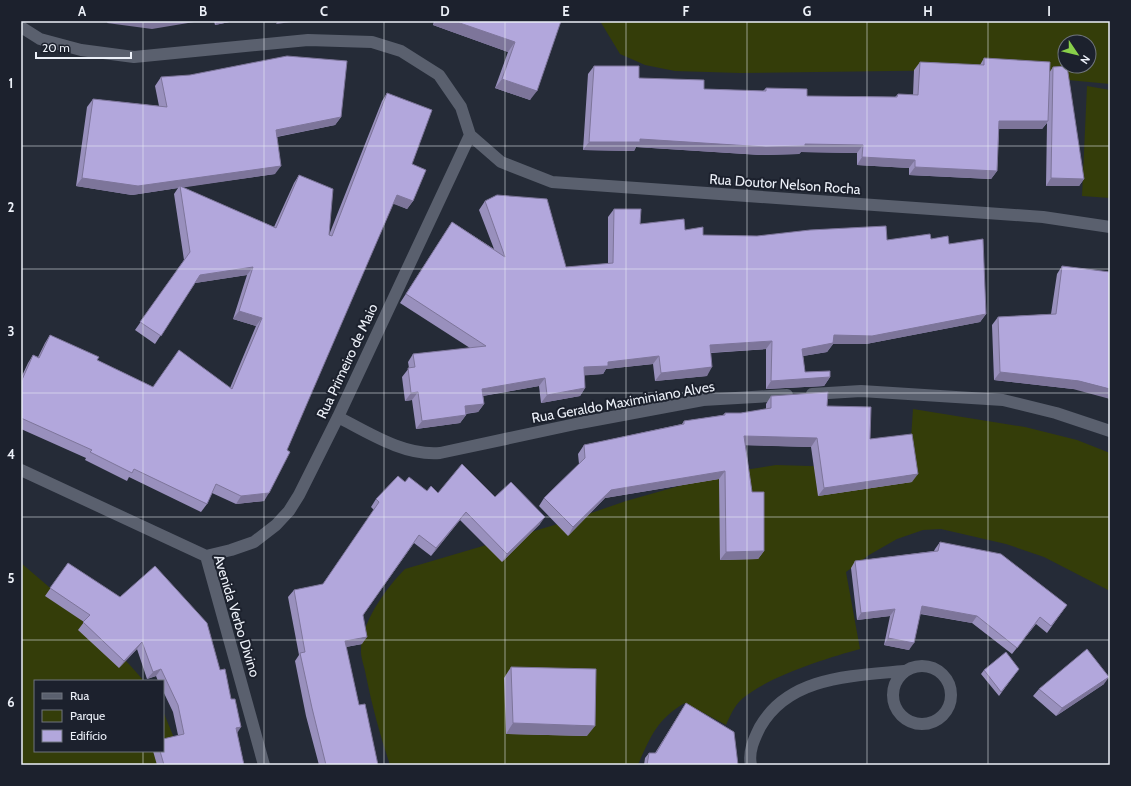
<svg xmlns="http://www.w3.org/2000/svg" width="1131" height="786" font-family="Cabin,sans-serif">
<style>
.green{fill:#343d09;fill-rule:evenodd}
.lines{fill:none;stroke-linecap:round;stroke-linejoin:round}
.minor{stroke:#5a606e;stroke-width:12}
.wall{fill:#9990bd}
.shaded-wall{fill:#7d759a}
.building{fill:#b2a7dc;stroke:#7d759a}
.grid{fill:none;stroke:#ecf0f8;stroke-width:1;stroke-opacity:0.55}
.labels{text-anchor:middle;stroke-width:4;stroke-linejoin:round;paint-order:stroke}
.street-label{font-size:14px;fill:#ecf0f8;stroke:#1c212d}
.neatline{fill:none;stroke:#ecf0f8;stroke-width:1.5}
.grid-label{font-size:13px;text-anchor:middle;font-weight:bold;fill:#ecf0f8}
</style>
<rect width="100%" height="100%" fill="#252b37"/>
<path class="green" d="M600,21H1110V84L965,70L740,73L675,71L645,65L620,54ZM1065,42H1089V66H1065Z
M1087,86L1110,90V198L1082,196Z
M913,409L1025,427L1077,440L1110,453V591L1044,557L1006,544L941,529L923,530L897,539L869,555L846,572L860,649C827,658 767,677 742,699C734,706 730,716 726,725L685,703C658,718 650,737 638,765H390C380,735 372,706 366,676C365,668 361,659 361,652C360,624 386,588 405,569L568,521L626,501L725,473L776,465L909,469Z
M21,563C64,599 107,638 144,681H35V751H163V711L185,765H21Z"/>
<g class="lines">
<path class="minor" d="M21,27L40,39L81,50L134,57L308,40L372,42L401,51L439,75L461,107L470,135
M470,135L501,162L552,182L1043,217L1110,227
M812,394L861,391L1003,400L1056,413L1110,431
M338,417C369,433 404,456 440,453L580,423L703,400L787,395
M21,470L206,556L264,765
M206,556L231,550L254,542L276,525L289,511L299,495L338,417L470,135
M893 695a29 29 0 1 1 58 0a29 29 0 1 1-58 0Z
M751,765C748,752 754,739 760,727C789,676 852,676 904,671"/>
</g>
<path class="wall" d="M214,21H234L215,25Z
M434,21H561L530,100L495,88L508,52L433,25Z
M984,58L1049,73L1053,67L1084,179L1079,186H1046L1047,123L1042,129H999L997,171L991,179L909,175V168L857,165V153L801,152L799,154L761,155L636,147L634,151L583,150L588,74L594,66L639,78L704,89L763,91L766,88L807,96L895,97L898,94L913,95L914,70L920,62L980,65Z
M161,77L341,117L335,125L277,137L275,174L182,187L274,227L294,183L299,175L329,235L382,101L387,93L412,164L413,201L407,209L393,203L264,501L236,504L212,493L207,504L201,512L129,477L127,481L85,460L86,458L21,429V378L28,363L33,355L38,357L45,343L50,335L97,360L153,387L230,388L256,326L233,319L247,275L195,283L155,344L135,330L184,260L174,194L178,188L132,195L76,186L87,107L93,99L159,106L155,86Z
M485,201L566,267L608,264V217L614,209L640,224L685,230L703,235L887,240L931,239L949,244L986,314L980,322L866,344H833L827,352L803,356L805,372L830,377L824,386L766,389V349L711,353L707,376L655,381L653,364L606,369L603,374L584,375L585,388L580,396L541,403L539,386L483,396L484,404L478,412L466,414V415L460,423L416,429L412,400L405,401L402,377L409,368L408,362L413,354L470,348L400,303L452,222L494,249L479,210Z
M1062,266L1073,389L994,380L992,325L998,317L1051,314L1057,274Z
M771,396L827,406L870,439L912,482L818,496L811,447L745,445L752,492L764,551L758,559L720,560L719,479L605,498L568,536L539,506L544,498L579,464L578,454L584,445L682,424L684,421L723,415L725,413H741L766,409V404Z
M405,482L427,491L438,493L495,497L540,524L502,562L460,520L431,556L414,543L363,615L362,644L346,647L359,705L378,765H319L306,716L295,661L299,655L288,597L294,590L323,584L374,510L371,507L376,499Z
M940,542L1067,605L1047,633L1036,624L1012,654L972,623L920,614L909,650L884,645L890,616L857,620L851,568L855,561L934,551L935,549Z
M68,563L237,733L244,765H157L153,751H163L178,735L173,712L163,691V681H158L156,676L147,679L137,649L119,668L78,630L84,622L45,596Z
M511,667L587,736L506,734L504,678Z
M1019,669L999,696L981,674L984,670Z
M1104,684L1056,716L1033,696L1039,689Z
M686,703L738,765H644L645,758L649,753H655Z"/>
<path class="shaded-wall" d="M108,21H200L152,29L107,23Z
M217,21H234L215,25Z
M278,21H299L276,24Z
M436,21H454L515,42L508,52L433,25Z
M502,79L537,91L530,100L495,88Z
M341,117L335,125L270,138L276,130Z
M999,121H1048L1042,129H993Z
M640,139L805,144L863,145L857,153L801,152L799,154L761,155L636,147L634,151L583,150L589,142Z
M862,157L915,160L909,168L857,165Z
M281,166L275,174L180,188V186L178,188L132,195L76,186L82,178Z
M915,167L997,171L991,179L909,175Z
M1051,178L1084,179L1079,186H1046Z
M397,195L413,201L407,209L391,203Z
M253,267L247,275L195,283L200,275Z
M239,311L262,318L256,326L233,319Z
M986,314L980,322L866,344H833L827,352L797,357L802,349L834,335Z
M772,341L766,349L704,353L710,345Z
M659,356L653,364L606,369L603,374L578,376L584,367L608,362Z
M712,367L707,376L655,381L661,373Z
M1000,372L1079,381L1110,389V399L1073,389L994,380Z
M830,377L824,386L766,389L771,381Z
M545,378L539,386L476,397L482,389Z
M585,388L580,396L541,403L547,395Z
M418,392L412,400L405,401L411,393Z
M484,404L478,412L459,414L465,406Z
M466,415L460,423L416,429L422,421Z
M744,436L817,438L811,447L738,445Z
M725,471L719,479L605,498L568,536L573,527L611,490Z
M918,474L912,482L818,496L824,488Z
M269,493L264,501L236,504L241,496Z
M466,512L460,520L431,556L436,548Z
M545,517L540,524L502,562L507,554Z
M764,551L758,559L720,560L726,552Z
M922,606L977,616L972,623L917,613Z
M895,609L890,616L857,620L861,613Z
M367,637L362,644L340,648L345,641Z
M888,638L914,643L909,650L884,645Z
M142,642L137,649L119,668L124,661Z
M161,669L156,676L147,679L153,672Z
M1109,677L1104,684L1056,716L1062,708Z
M513,723L595,726L587,736L506,734Z
M241,727L236,735V728Z"/>
<path class="building" d="M150,21H162L157,22Z
M454,21H561L537,91L502,79L515,42Z
M287,56L347,61L341,117L276,130L281,166L138,186L82,178L93,99L167,107L161,77L190,75Z
M984,58L1050,62L1048,121H999L997,171L915,167V160L862,157L863,145L805,144V146L766,147L640,139V142H589L594,66H639V78L704,80V89L766,91V88L807,89V96L897,97L898,94L918,95L920,62L984,65Z
M1067,66L1084,179L1051,178L1053,67Z
M387,93L432,110L412,164L426,170L413,201L397,195L287,450L290,452L269,493L241,496L216,484L207,504L134,469L132,473L90,452L92,450L21,418V382L33,355L39,358L50,335L99,357L97,360L153,387L179,350L232,389L262,318L239,311L253,267L200,275L161,336L140,322L190,252L180,186L276,228L299,175L333,189L329,235L332,236Z
M497,195L547,199L566,267L613,263L614,209H641L640,224L684,219L685,230L703,227V235L757,236L810,230L886,226L887,240L930,234L931,239L948,236L949,244L983,239L986,314L872,336L834,335L833,343L802,349L805,372L830,371V377L771,381L772,341L710,345L712,367L661,373L659,356L608,362V366L584,367L585,388L547,395L545,378L482,389L484,404L465,406L466,415L422,421L418,392L411,393L408,368L415,367L413,354L486,346L406,294L452,222L505,257L485,201Z
M1062,266L1110,272V389L1079,381L1000,372L998,317L1056,314Z
M828,392L827,406L871,407L870,439L912,434L918,474L824,488L817,438L744,436L752,492H764V551L726,552L725,471L611,490L573,527L544,498L585,458L584,445L684,424V421L725,415V413H741L771,408V396Z
M462,464L495,497L511,482L545,517L507,554L466,512L436,548L419,535L363,615L367,637L345,641L359,705L365,704L378,765H326L312,708L300,653L305,652L294,590L323,584L379,502L376,499L398,476L405,482L409,477L427,491L431,486L438,493Z
M940,542L1001,554L1067,605L1051,626L1040,617L1017,648L977,616L922,606L914,643L888,638L895,609L861,613L855,561L938,551Z
M68,563L120,597L155,566L207,623L220,670L225,669L231,699H235L241,727L236,728L244,765H164L160,751H163V739L184,734L178,705L161,669L153,672L142,642L124,661L83,622L90,615L50,588Z
M1087,649L1109,677L1062,708L1039,689Z
M1006,652L1019,669L1001,692L984,670Z
M511,667L596,669L595,726L513,723Z
M686,703L734,732L738,765H647L649,753H656Z"/>
<path class="grid" d="M143,21V681M264,21V765M384,21V765M505,21V765M626,21V765M747,21V765M867,21V765M988,21V765M21,146H1110M21,269H1110M21,393H1110M21,517H1110M21,640H1110M143,751V765"/>
<g class="labels">
<g class="street-label">
<text transform="translate(785 184) rotate(4)" y="5">Rua Doutor Nelson Rocha</text>
<text transform="translate(347 361) rotate(-65)" y="5">Rua Primeiro de Maio</text>
<text transform="translate(623 402) rotate(-10)" y="5">Rua Geraldo Maximiniano Alves</text>
<text transform="translate(237 616) rotate(73)" y="5">Avenida Verbo Divino</text>
</g>
</g>
<rect width="1131" height="786" fill="none" stroke="#1c212d" stroke-width="44"/>
<rect x="34" y="680" width="130" height="72" fill="#1c212d" stroke="#6f747e"/>
<rect x="42" y="693" width="20" height="6" fill="#5a606e" stroke="#6f747e"/>
<text x="70" y="700" font-size="12" fill="#ecf0f8">Rua</text>
<rect x="42" y="710" width="20" height="12" fill="#343d09" stroke="#6f747e"/>
<text x="70" y="720" font-size="12" fill="#ecf0f8">Parque</text>
<rect x="42" y="730" width="20" height="12" fill="#b2a7dc" stroke="#6f747e"/>
<text x="70" y="740" font-size="12" fill="#ecf0f8">Edifício</text>
<g transform="translate(1077 54) rotate(125)"><circle r="19" fill="#1c212d" stroke="#6f747e"/>
<path d="M0-3L7 15L0 10L-7 15Z" fill="#88cf4a"/>
<text y="-6" font-size="11" font-weight="bold" text-anchor="middle" fill="#ecf0f8">N</text>
</g>
<path d="M36 52v6h95v-6" fill="none" stroke="#ecf0f8" stroke-width="2"/>
<text x="42" y="52" font-size="12" fill="#ecf0f8" stroke="#1c212d" stroke-width="3" paint-order="stroke">20 m</text>
<rect x="22" y="22" width="1087" height="742" class="neatline"/>
<g class="grid-label">
<text x="82" y="16">A</text>
<text x="203" y="16">B</text>
<text x="324" y="16">C</text>
<text x="445" y="16">D</text>
<text x="566" y="16">E</text>
<text x="686" y="16">F</text>
<text x="807" y="16">G</text>
<text x="928" y="16">H</text>
<text x="1049" y="16">I</text>
<text x="11" y="88">1</text>
<text x="11" y="212">2</text>
<text x="11" y="336">3</text>
<text x="11" y="459">4</text>
<text x="11" y="583">5</text>
<text x="11" y="707">6</text>
</g>
</svg>
